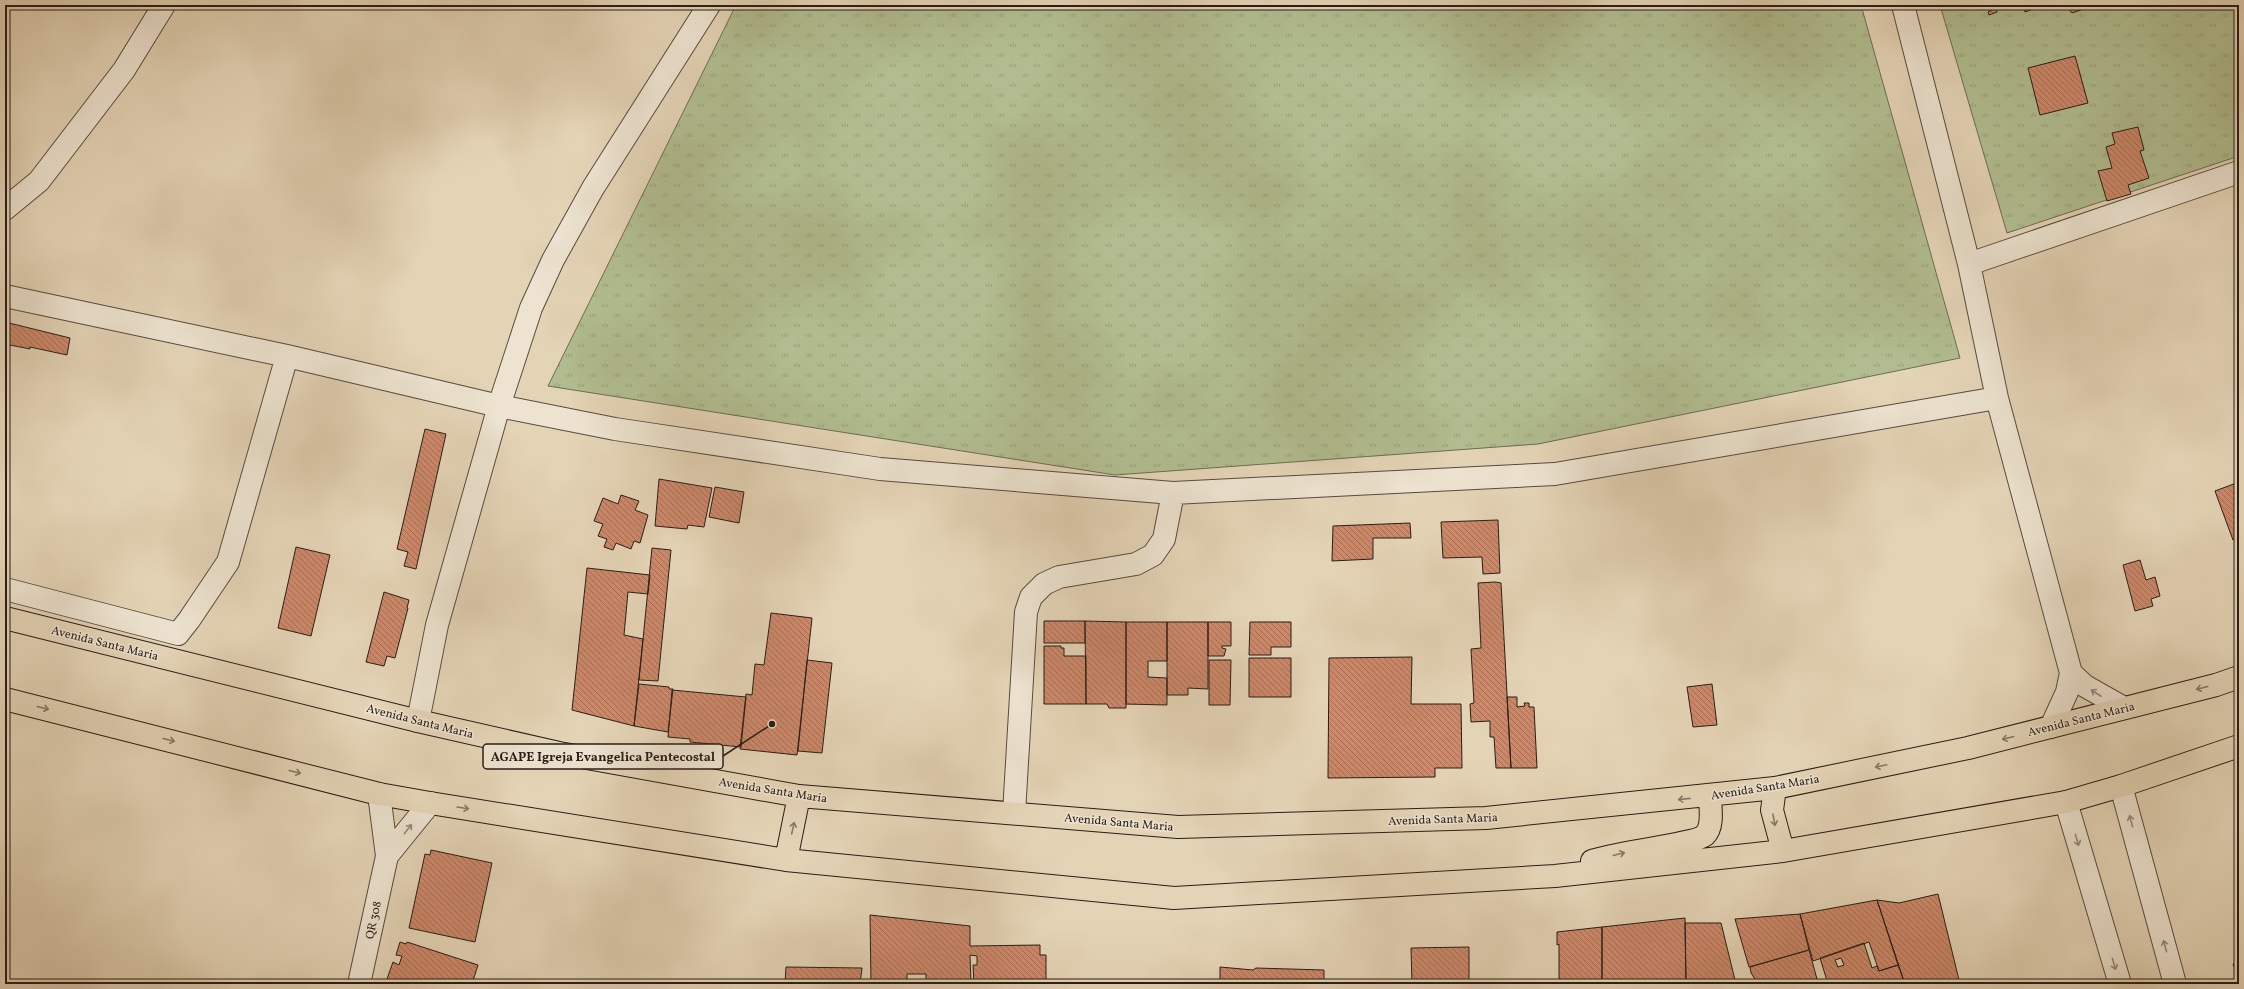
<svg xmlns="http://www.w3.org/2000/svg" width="2244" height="989" font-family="Vollkorn,serif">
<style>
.park{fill:url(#park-tufts);stroke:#6c6d54}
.building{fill:url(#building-back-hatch);stroke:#281d17;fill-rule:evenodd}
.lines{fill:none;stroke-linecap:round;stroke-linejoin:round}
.minor-casing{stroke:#574b3f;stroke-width:24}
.major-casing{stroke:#281d17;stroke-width:24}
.minor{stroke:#ede3d0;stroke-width:22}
.major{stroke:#e4d4b6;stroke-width:22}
.oneway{stroke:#867866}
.oneway2{stroke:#948a7d}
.labels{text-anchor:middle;stroke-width:3;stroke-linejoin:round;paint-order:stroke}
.street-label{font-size:12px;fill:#281d17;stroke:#ede3d0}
.leader{fill:none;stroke:#281d17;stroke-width:1.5}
.callout-dot{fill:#281d17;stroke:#ede3d0;stroke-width:1.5}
.callout{fill:#ede3d0;stroke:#281d17;stroke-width:1.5}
.callout-label{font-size:13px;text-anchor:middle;font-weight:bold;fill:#281d17}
</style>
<defs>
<pattern id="park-tufts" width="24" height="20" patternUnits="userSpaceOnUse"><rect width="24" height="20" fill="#b1bd90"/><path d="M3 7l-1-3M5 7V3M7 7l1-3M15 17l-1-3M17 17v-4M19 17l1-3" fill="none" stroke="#98a27b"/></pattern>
<pattern id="building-back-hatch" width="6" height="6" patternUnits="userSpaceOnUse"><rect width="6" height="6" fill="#cd896b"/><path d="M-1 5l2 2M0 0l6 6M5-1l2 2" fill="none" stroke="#a66f57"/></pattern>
</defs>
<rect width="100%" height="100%" fill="#e4d4b6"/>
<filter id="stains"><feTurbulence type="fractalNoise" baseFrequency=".005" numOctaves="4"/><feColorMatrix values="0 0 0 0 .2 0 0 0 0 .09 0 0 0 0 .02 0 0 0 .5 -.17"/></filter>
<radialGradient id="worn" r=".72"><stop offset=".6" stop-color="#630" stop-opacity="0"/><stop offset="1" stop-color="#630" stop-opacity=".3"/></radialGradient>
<path class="park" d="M736,5H1861L1960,358L1538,444L1115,475L548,386Z
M1940,5H2239V156L2007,233Z"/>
<path class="building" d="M2022,5H2043L2025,12Z
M2066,5H2095L2072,13Z
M1996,8L1997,12L1989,15L1988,12Z
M2075,56L2088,103L2040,115L2028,68Z
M2138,127L2144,150L2140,151L2149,178L2128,185L2131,194L2107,201L2098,171L2112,168L2106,147L2115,144L2112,133Z
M5,322L70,338L67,355L30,347V349L10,345L5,367Z
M425,429L446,434L416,569L404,566L408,552L397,549Z
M659,479L712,488L704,527L688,525L687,529L655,526Z
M2239,482V537L2233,540L2215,491Z
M715,487L744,492L739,523L709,517Z
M621,495L639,501L635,510L648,515L640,543L634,541L631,549L616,543L613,550L604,547L607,539L598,536L603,524L594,521L603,498L618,504Z
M1498,520L1500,573L1483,574L1482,557L1443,558L1441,522Z
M1410,523L1411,538H1373V559L1332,561L1333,526Z
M296,547L330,555L311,636L278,628Z
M652,548L671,550L658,681L639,680Z
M2140,560L2146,580L2155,577L2160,596L2151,599L2153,606L2135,611L2123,565Z
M587,568L650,575L648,594L628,592L624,635L643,639L634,726L572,710Z
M1495,582L1501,583L1511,768H1496L1494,737H1490V721L1471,722L1470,704L1474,703L1471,649L1481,648L1478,583Z
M384,592L409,600L407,608H408L395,658L387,656L384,666L366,662Z
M771,613L812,618L797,755L740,749L746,694L752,695L755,664L764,665Z
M1044,621H1085V643H1044Z
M1085,621L1126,622V708H1109L1107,704H1086Z
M1126,622H1167V661H1148V677L1167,678V705L1126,704Z
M1167,622H1208V689L1188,688V695H1167Z
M1208,622H1231V646H1222V648L1226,649L1224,656H1208Z
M1250,622H1291V647H1271V655H1249Z
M1044,646H1061V648H1064V656H1086V704H1044Z
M1412,657L1411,704H1461L1462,768H1435V777L1328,778L1329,658Z
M1249,658H1291V697H1249Z
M807,660L832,663L822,753L798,751Z
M1209,660H1231L1230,705H1209Z
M639,684L669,687V689H673L668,732L634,726Z
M1712,684L1717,725L1693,727L1687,687Z
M672,690L746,697L741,747L690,742V739L668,737Z
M1507,697H1517V707L1525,706L1524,703H1529V707H1534L1537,768H1511Z
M431,850L492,863L475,942L409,928L425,854L430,855Z
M1938,894L1960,984H1905L1877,900L1899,903Z
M1877,900L1898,965L1879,971L1869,942L1813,961L1800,914Z
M1800,914L1809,950L1749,967L1735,919Z
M870,915L970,926V946L1040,945V955H1046V984H974L973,965H977V956L970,955L971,984H926V974H907V984H871Z
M1685,918L1686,984H1602V927Z
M1685,923H1721L1736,984H1686Z
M1602,927V984H1559V944L1557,945V932Z
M400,942L406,944L407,942L478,965L472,984H389L387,979L393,962L399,965L402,956L396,955Z
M1864,943L1872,968L1877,966L1879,971L1898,965L1905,984H1828L1820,958ZM1841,958L1844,965L1838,967L1835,960Z
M1469,947V984H1412L1411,948Z
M1809,950L1817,979L1799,984H1758L1751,973L1750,967Z
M2239,962V979L2233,964Z
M786,967L862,968L860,984H785Z
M1220,967L1253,970L1256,968L1324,970V984H1220Z"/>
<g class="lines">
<g class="minor-casing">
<path id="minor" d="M1903,5L1969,264L1997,398L2071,673L2067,692L2051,727
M5,209L39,181L124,70L164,5
M1969,264L2239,172
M5,296L287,356L499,406L615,429L880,469L1173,493L1555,474L1997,398
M5,589L178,634L189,620L228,562L287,356
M2071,673L2085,686L2124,708
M418,721L437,625L499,406L531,308L553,260L593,188L709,5
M2121,786L2175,984
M2066,802L2120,984
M1014,813L1026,612L1031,597L1044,584L1059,577L1136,564L1153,555L1164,539L1173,493
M387,856L430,803
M359,984L387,856L379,794"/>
</g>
<g class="major-casing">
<path id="major" d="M5,618L418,721L559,753L799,796L1178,827L1486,818L1775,788L1968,748L2216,685L2239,677
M5,699L379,794L430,803L786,860L1174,898L1555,876L1783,851L2066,802L2121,786L2239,746
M1775,788L1772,810L1783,851
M786,860L799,796
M1592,861C1612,853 1696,844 1705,835C1714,826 1710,807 1710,796"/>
</g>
<use href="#minor" class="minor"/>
<use href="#major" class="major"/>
</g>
<defs><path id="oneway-shaft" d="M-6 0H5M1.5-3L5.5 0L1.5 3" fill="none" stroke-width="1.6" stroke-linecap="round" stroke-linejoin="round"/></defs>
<g class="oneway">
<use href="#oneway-shaft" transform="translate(2202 688) rotate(166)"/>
<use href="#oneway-shaft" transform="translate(43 708) rotate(14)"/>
<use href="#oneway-shaft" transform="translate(2008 738) rotate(166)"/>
<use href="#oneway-shaft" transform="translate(169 740) rotate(14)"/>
<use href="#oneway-shaft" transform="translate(1881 766) rotate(168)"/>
<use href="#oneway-shaft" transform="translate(295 772) rotate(14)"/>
<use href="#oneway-shaft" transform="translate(1684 799) rotate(174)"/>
<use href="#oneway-shaft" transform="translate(463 808) rotate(9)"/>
<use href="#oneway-shaft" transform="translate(1774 820) rotate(80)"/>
<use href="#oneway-shaft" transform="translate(793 828) rotate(-77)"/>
<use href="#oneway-shaft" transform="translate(1619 854) rotate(-14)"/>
</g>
<g class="oneway2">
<use href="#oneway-shaft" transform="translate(2096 693) rotate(-147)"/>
<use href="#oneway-shaft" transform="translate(2131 821) rotate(-105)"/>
<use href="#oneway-shaft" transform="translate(408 829) rotate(-51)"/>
<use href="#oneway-shaft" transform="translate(2077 840) rotate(74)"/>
<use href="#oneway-shaft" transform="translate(2165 946) rotate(-105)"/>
<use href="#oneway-shaft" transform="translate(2114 964) rotate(74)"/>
</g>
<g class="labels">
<g class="street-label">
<text transform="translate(105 643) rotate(14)" y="4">Avenida Santa Maria</text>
<text transform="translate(2081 719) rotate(-14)" y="4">Avenida Santa Maria</text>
<text transform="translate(420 721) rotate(14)" y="4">Avenida Santa Maria</text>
<text transform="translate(1765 787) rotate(-9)" y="4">Avenida Santa Maria</text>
<text transform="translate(773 790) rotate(9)" y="4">Avenida Santa Maria</text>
<text transform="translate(1443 819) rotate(-2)" y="4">Avenida Santa Maria</text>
<text transform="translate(1119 822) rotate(5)" y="4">Avenida Santa Maria</text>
<text transform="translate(373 920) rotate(-78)" y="4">QR 308</text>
</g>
</g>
<path class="leader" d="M772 724L723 756"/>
<circle class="callout-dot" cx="772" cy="724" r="4"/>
<rect class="callout" x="483" y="744" width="240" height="25" rx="4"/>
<g class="callout-label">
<text x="603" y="761">AGAPE Igreja Evangelica Pentecostal</text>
</g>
<rect width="2244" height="989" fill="none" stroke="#e4d4b6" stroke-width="20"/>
<rect x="6" y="6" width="2232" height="977" fill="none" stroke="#281d17" stroke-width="2"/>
<rect x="10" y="10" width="2224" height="969" fill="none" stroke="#281d17"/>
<rect width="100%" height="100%" filter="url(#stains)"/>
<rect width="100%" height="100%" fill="url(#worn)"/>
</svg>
